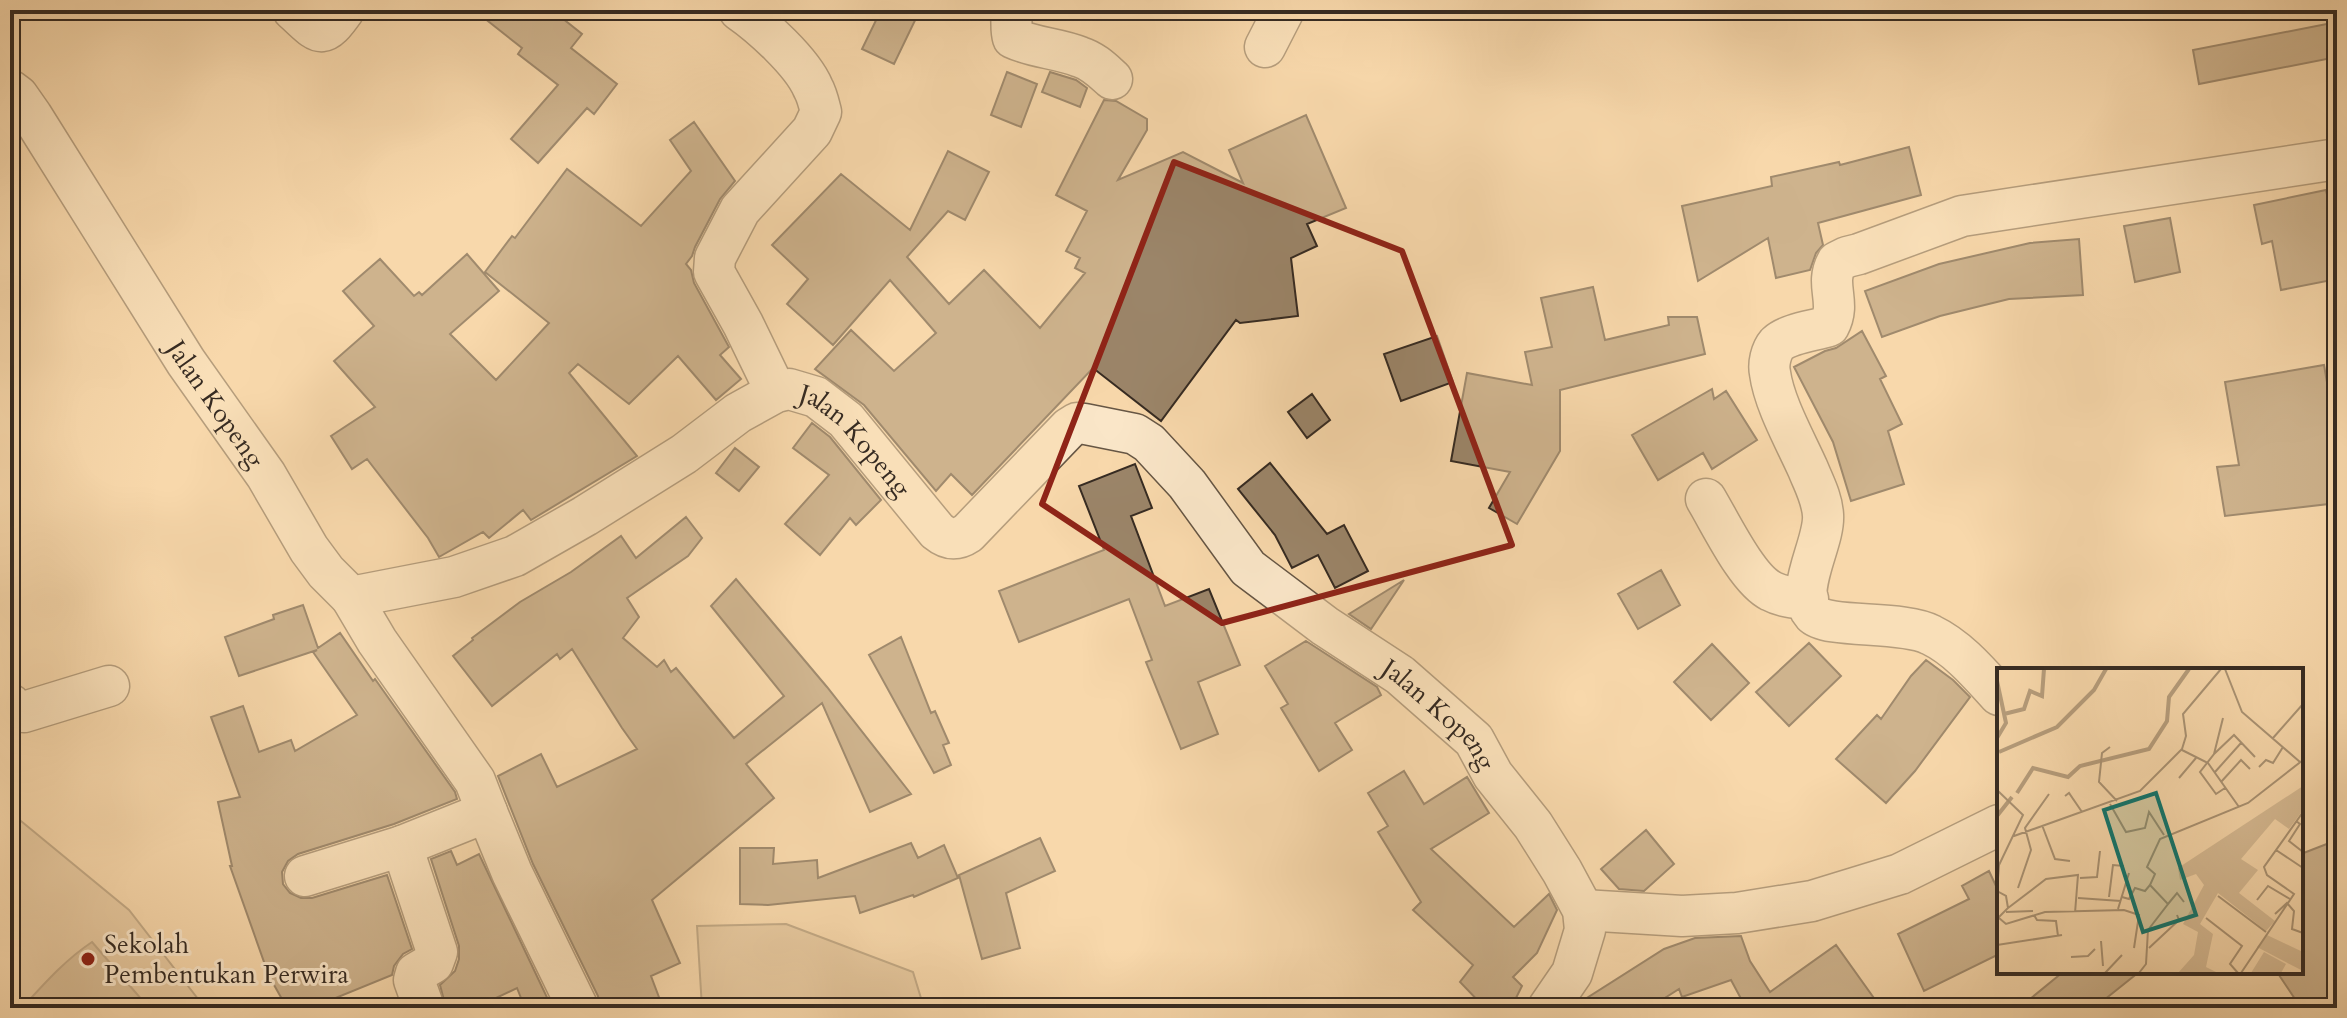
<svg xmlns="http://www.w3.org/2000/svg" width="2347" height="1018" font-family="Cardo,serif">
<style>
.green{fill:#d7bb94;stroke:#86735b;stroke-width:2}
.water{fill:#b69d7c;stroke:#836f58;stroke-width:2}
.building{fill:#9b8569;stroke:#362b22;stroke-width:2}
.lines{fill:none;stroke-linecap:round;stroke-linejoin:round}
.minor-casing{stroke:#665644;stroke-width:43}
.minor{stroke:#fae6c8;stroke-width:40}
.marked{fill:none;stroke:#8f2418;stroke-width:6;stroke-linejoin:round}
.poi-dot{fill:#8f2418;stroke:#fae6c8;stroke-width:3}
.labels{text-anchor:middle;stroke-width:6;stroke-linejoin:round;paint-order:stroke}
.street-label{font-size:26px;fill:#362b22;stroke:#fae6c8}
.poi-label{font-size:26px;fill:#362b22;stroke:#fae6c8;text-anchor:start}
.inset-river{fill:none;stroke:#b69d7c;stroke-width:4}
.inset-road{fill:none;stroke:#aa9374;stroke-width:2}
.view{fill:#0f766e;fill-opacity:0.15;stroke:#0f766e;stroke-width:4}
.inset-edge{fill:none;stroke:#362b22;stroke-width:4}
</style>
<rect width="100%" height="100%" fill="#f8d8ab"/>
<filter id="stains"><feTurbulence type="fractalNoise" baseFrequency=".0025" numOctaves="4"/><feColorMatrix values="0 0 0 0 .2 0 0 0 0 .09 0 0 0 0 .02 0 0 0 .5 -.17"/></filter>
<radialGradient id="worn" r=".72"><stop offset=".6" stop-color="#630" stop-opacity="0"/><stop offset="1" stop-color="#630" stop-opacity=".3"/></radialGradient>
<path class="green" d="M10,812L129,910L205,1008H10Z
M786,924L913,972L924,1008H702L697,926Z"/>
<path class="water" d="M92,942L149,1008H22C44,984 65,960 92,942Z"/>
<path class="building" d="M474,10H552L582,34L571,48L617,84L594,114L587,108L538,163L511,139L558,85L518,54L522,48Z
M881,10H920L894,64L862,49Z
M2337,22V57L2199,84L2193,50Z
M1007,72L1037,84L1021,127L991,115Z
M1050,72L1076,80L1087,88L1080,107L1042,92Z
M1104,100L1116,101L1147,119V130L1118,180L1183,152L1243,183L1229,150L1306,115L1346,208L1307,224L1317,246L1291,258L1298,316L1240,323L1236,320L1161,421L1093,368L972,495L951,474L936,491L864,405L815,369L851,330L894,371L936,333L890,280L833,345L787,304L808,279L772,245L841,174L910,230L948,151L989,172L965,220L948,211L907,257L949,304L984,270L1040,328L1085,273L1075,268L1080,258L1066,251L1087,211L1056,195Z
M694,122L735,181L720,199L695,247L692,256L686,264L691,270L694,283L729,347L720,355L741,379L716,400L678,356L629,404L578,364L569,373L637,456L531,520L523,510L489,538L483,532L439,557L428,538L367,459L352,469L331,436L375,407L334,361L374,326L343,291L380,259L414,296L419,292L422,295L467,254L499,291L450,334L496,380L549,323L485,272L512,236L515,238L567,169L641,226L691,171L670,140Z
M1909,147L1921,195L1818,223L1823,245L1816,253L1810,270L1776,278L1768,238L1698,281L1682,206L1772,186L1771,177L1839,162L1840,165Z
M2326,190L2337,239V279L2281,290L2272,241L2262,244L2254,205Z
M2170,218L2180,272L2135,282L2124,226Z
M2079,239L2083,295L2009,299L1940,316L1882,337L1865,291L1939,264L2030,243Z
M1593,287L1605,340L1669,325L1668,317H1697L1705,354L1560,390V451L1517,524L1489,508L1510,472L1451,461L1467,373L1532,385L1525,352L1552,347L1541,298Z
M1862,331L1886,376L1880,379L1902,424L1888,431L1904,484L1851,501L1833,442L1794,367L1825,351L1836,348Z
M1437,336L1453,382L1401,401L1384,354Z
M2324,365L2337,440V503L2225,516L2217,467L2239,465L2225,382Z
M1712,389L1714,399L1726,391L1757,440L1712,469L1703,453L1658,480L1632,435Z
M1312,394L1330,420L1307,438L1288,412Z
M812,423L830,437L881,500L856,525L850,518L820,555L785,524L829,475L793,448Z
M735,448L759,467L739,491L716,473Z
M1270,463L1327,534L1344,525L1368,571L1335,588L1318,555L1292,568L1275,535L1238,489Z
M1135,464L1152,508L1131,516L1165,606L1209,589L1240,665L1198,682L1218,734L1181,749L1146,662L1152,660L1129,599L1019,642L999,591L1104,550L1079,486Z
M686,517L702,538L688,556L627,598L639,617L623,638L657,667L664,660L671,672L676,668L734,738L784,696L711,606L736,579L827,687L911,794L870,812L822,703L746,764L774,798L652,900L680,963L651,976L660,1000L636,1008H600L598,996L533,864L498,776L541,754L557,787L637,749L622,728L572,649L560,659L557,654L492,706L453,656L473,640L472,638L520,602L571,572L621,536L636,558Z
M1661,570L1680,605L1638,629L1618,594Z
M1404,580L1371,629L1349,614Z
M303,605L318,648L340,633L373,681L375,679L455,792L457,799L394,824L298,854L288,861L282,872L283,884L290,893L301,898H312L387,875L412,949L403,954L394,966L392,975L333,999L337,1008H287L269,976L230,866H232L218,802L240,797L211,717L243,706L259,752L291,740L295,751L357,715L313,652L317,650L239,676L225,637L274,619L273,615Z
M901,637L931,713L935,711L949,743L943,745L951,765L934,773L869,655Z
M1306,641L1377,687L1381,695L1335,723L1352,750L1319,771L1281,708L1288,704L1265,666Z
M1809,643L1841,676L1789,726L1756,692Z
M1712,644L1749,683L1711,720L1674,682Z
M1926,660L1953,680L1970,697L1915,771L1886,803L1836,759L1877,715L1881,719L1911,676Z
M1404,771L1424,804L1467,777L1489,813L1431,849L1514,927L1549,894L1557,910L1537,953L1513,977L1522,986L1511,1008H1485L1460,982L1473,965L1413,910L1421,902L1378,832L1388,826L1368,793Z
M1646,830L1674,864L1644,891L1619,889L1601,869Z
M1040,838L1055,871L1006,893L1020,948L982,959L959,875Z
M2337,840V1008H2301L2277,972H2301V854Z
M911,843L918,858L944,845L958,878L914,897L913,895L860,913L855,896L768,905L740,904V848H774L773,864L817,860L818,878Z
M451,851L457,865L479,854L552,1008H525L517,988L475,1008H446L440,985L455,971L459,959V946L431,859Z
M1989,871L1996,886L1999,884V958L1997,955L1924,991L1898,934L1969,899L1962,886Z
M1741,936L1750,961L1770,992L1836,945L1881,1008H1746L1731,980L1682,997L1679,989L1649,1008H1576L1579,1003L1664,949L1695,938Z
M2063,972H2139L2094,1008H2019Z"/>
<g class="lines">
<g class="minor-casing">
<g id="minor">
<path d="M293,10C319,33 321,43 344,10"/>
<path d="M739,10C762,26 802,62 813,88C817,95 819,104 821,112L812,131L740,210L715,258L714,272L743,324L776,392"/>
<path d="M1010,10C1013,20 1010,28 1013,38C1034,48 1058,48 1080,57C1093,61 1102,70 1112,79"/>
<path d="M1265,47L1284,10"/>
<path id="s1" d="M10,90L18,96L32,116L186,362L266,475L309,549L326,572L351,597L454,577L515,556L585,516L684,454L738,413L776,392L789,389L816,397L846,420L937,531C948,540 956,541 968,533L1069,428L1077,423L1085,424L1135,434L1149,443L1187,484L1248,568L1325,626L1400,675L1474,740L1493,775L1533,825L1562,871L1583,910L1585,930L1572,973L1548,1008"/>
<path d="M1706,499C1721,524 1747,579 1771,591C1782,597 1795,598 1808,599"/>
<path d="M1999,695C1979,673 1958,648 1931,635C1903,620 1827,629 1813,614C1793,591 1825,543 1823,515C1822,498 1814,484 1808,469C1795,440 1774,403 1770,373C1768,364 1771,351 1777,344C1789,333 1814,331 1829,326C1842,302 1824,285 1837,262L1847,257L1859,254L1962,216L2337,159"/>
<path d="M10,704L14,709L24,712L109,686"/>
<path d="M487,812L512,873L577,1006"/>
<path d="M402,846L437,952L433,963L416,973L414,980L424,1008"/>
<path d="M305,876L402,846L487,812L475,781L377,641L351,597"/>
<path d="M1583,910L1682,916L1737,913L1812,901L1900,874L1999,825"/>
</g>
</g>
<use href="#minor" class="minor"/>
</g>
<path d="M0 0H2347V1018H0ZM1174,162L1402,251L1512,545L1222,623L1042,504Z" fill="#f8d8ab" fill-opacity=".55" fill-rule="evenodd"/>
<path class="marked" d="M1174,162L1402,251L1512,545L1222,623L1042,504Z"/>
<circle class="poi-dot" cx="88" cy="959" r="8"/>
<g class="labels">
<g class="street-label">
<text dy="9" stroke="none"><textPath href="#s1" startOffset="376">Jalan Kopeng</textPath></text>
<text dy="9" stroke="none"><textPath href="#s1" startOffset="1190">Jalan Kopeng</textPath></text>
<text dy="9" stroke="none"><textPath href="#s1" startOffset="1980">Jalan Kopeng</textPath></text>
</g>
<g class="poi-label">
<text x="104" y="953">Sekolah<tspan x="104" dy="30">Pembentukan Perwira</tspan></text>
</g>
</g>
<g transform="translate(1997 668)">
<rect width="306" height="306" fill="#f8d8ab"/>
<path d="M306,118V142L292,161L278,151L244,191L261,202L242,225L278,253L269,263L221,225L203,256L216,266L209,299L221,305H181L197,287L201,264L186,256L207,217L199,206L183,212L181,200ZM270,267L306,284V303L260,279ZM267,284L289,296L284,305H254Z" fill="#d7bb94"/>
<path class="inset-river" d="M0,13L9,55L0,70M7,46L27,41L33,23L45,28L47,1M2,84L60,59L97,22L109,1M20,125L36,100L71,109L83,98L152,81L170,53L172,29L192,1M0,148L15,129"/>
<path class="inset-road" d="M228,1L245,44L303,94M226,50L217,86L203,104L219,126L228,120M276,70L306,36M113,79L105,85L102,114L120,133M185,82L211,95L242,139M217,86L237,67L258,89M262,99L269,92L276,95L286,79M218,104L244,75M182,110L199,90M224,114L244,92L253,101M0,122L26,147L2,197L0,223L9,228L11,240L1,250M68,128L72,125L85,144M113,136L129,164L148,160L152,144L167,167M299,153L303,156L292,173L306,184M45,157L58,191L73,193M17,168L143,123L185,81L189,68L186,46L224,1M279,182L306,200M83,210L100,209L103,183M21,220L34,182L28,160L52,126M221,228L269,264M112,229L116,197L127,198M125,229L132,231L138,220L148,223L153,217M81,230L124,233M260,232L271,218L293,231M171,236L180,225L187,234M11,240L49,211L81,207L78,245M121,241L132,205M9,244L36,243M278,246L290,235L297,243L295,261L306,265M37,247L40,252L59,253L61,268M2,250L9,256L48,244L127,242L142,247L137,280M209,250L245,278L233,296L241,305M104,273L106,298M0,277L65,267M152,280L182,252L180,247M74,289L91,288L98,281M108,305L125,287M142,305L149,296L151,262L171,236L153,217L158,206L150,199L163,171L251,135L306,92M244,305L297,226L270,207L267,199L306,144"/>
<path class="view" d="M159,125L199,247L146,264L107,142Z"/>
<rect width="306" height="306" class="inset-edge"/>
</g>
<rect width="2347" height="1018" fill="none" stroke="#f8d8ab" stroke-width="40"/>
<rect x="12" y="12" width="2323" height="994" fill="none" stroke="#362b22" stroke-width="4"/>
<rect x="20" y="20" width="2307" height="978" fill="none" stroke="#362b22" stroke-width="2"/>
<rect width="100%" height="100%" filter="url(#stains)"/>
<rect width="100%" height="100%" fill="url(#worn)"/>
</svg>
